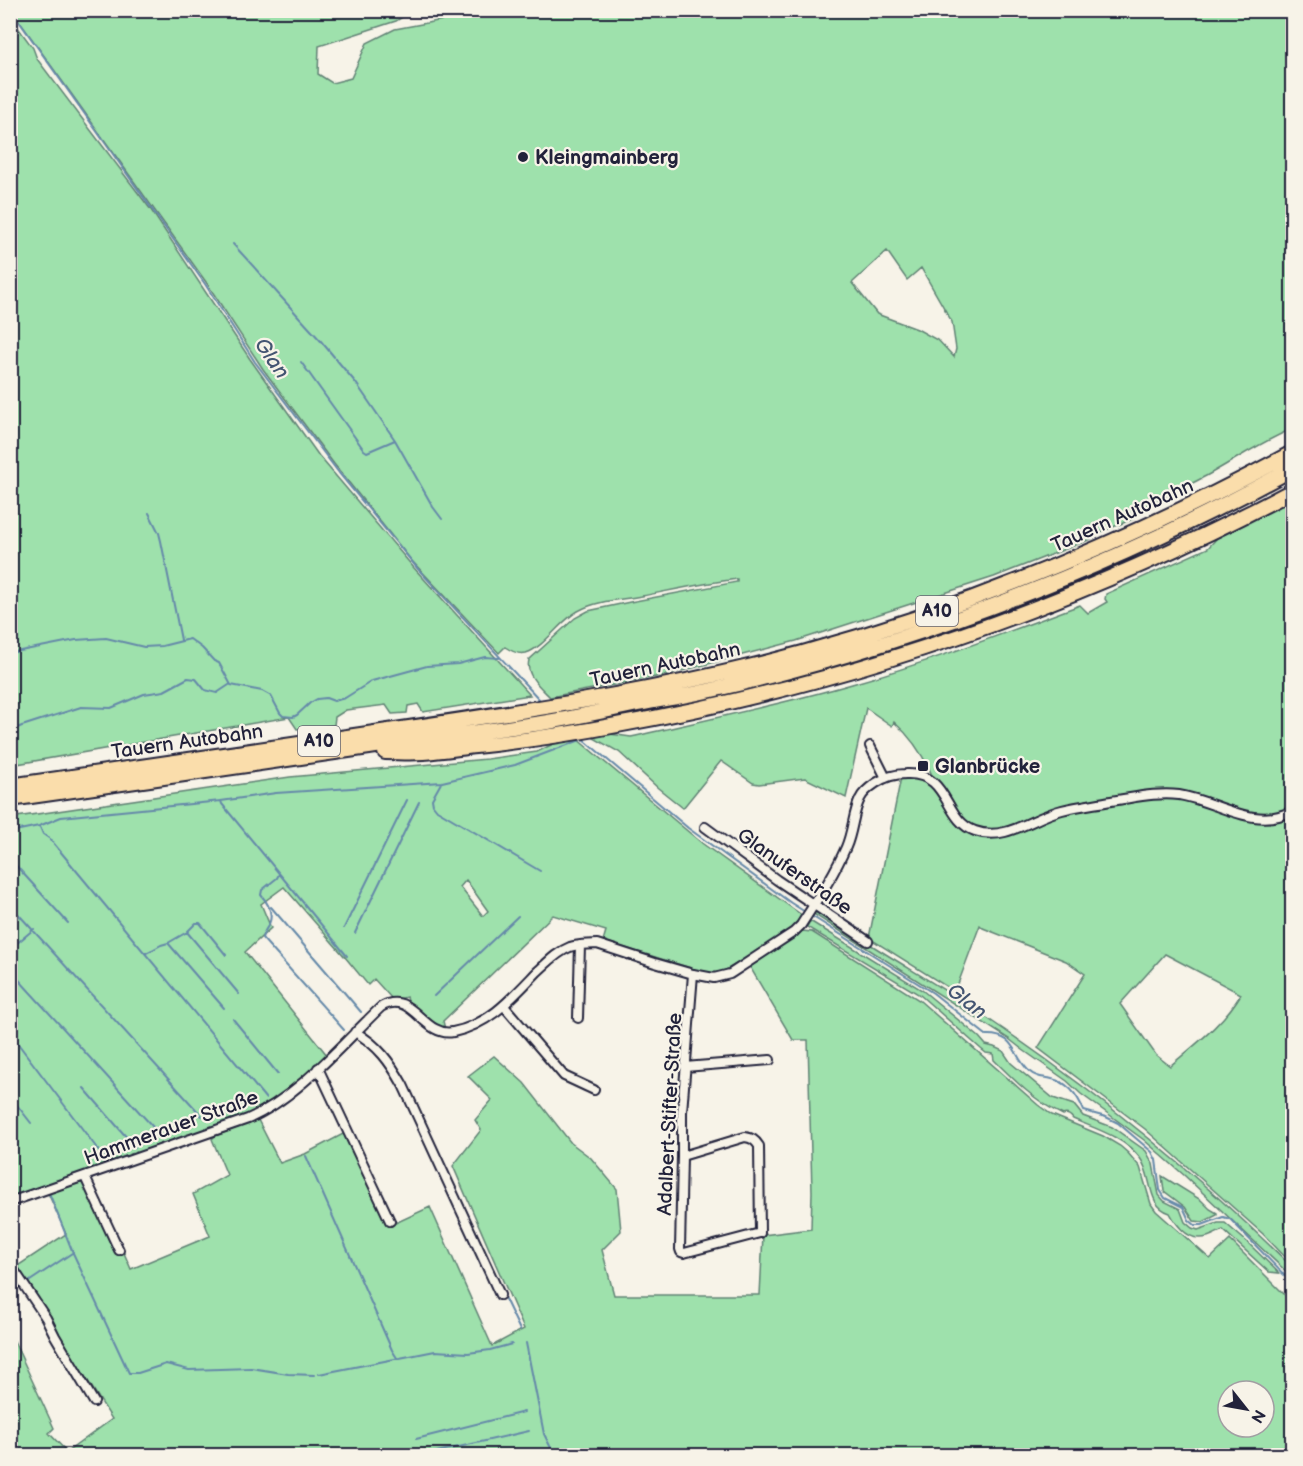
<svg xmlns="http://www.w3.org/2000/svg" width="1303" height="1466" font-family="'Balsamiq Sans',sans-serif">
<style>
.green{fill:#9ee1ac;stroke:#608274;stroke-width:1.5;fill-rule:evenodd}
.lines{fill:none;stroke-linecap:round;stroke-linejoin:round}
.stream{stroke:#6589a9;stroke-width:2}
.street-casing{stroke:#22223b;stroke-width:12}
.highway-casing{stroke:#22223b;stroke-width:18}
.street{stroke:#f7f3e8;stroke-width:8}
.highway{stroke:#faddab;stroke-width:14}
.poi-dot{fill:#22223b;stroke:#f7f3e8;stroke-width:2}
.labels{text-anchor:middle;stroke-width:4.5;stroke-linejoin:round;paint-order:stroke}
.shield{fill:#f7f3e8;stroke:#62616f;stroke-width:1.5}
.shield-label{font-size:18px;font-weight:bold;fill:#22223b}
.poi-label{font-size:20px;font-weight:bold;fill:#22223b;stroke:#f7f3e8;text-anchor:start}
.street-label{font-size:20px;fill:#22223b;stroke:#f7f3e8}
.water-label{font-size:21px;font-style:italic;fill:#445572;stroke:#f7f3e8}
</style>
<rect width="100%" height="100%" fill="#f7f3e8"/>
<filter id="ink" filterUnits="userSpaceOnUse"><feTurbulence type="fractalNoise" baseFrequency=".0167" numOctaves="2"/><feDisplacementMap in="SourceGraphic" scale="12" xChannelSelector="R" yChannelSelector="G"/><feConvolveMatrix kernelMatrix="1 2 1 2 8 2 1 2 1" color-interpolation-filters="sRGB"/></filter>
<g filter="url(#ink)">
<path class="green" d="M12,11H412L396,21L319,46L318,74L332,83L351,78L367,43L395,29L470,15L469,11H1292V429C1263,441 1235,460 1206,476C1182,489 1156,500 1131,513L1133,519L1098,533L1091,539L994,577L796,641L666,675L550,697C540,687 525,675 529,660L575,618L588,611L630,602L737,582V579C705,583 673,590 642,596C622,600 599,600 580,610C561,619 545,647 526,653C518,655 511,651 505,647L499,653L411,560L334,464L263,369L206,282ZM887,251L907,280L921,268L952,322L956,349L954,357L939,341L917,329L877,314L852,283Z
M11,18L33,48L37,59L151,210L250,359L319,456L414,568L530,695L423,712L418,704L408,706L407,713L392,714L386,705L346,710L335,717L334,725L297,729L289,717L11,765Z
M1292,500V1264L1263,1234L1145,1129L1038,1048L1085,974L1066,961L983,928L980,925L955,992L869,938L901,777L912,776L928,781L931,773C922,753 910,736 894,722L892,726L866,708L846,798L805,778L759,784L753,783L721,761L683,808L658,788L619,752L592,737L610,734L631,737C705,720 780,705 852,684C930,662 1005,633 1080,605L1088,613L1107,602L1105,599L1106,594L1208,548L1217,538ZM1165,954L1241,994C1224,1023 1196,1044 1170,1066L1156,1055L1120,1004Z
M577,739L703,844L803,916L800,922L756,953L722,972L707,973L603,941L606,931L553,915L443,1021L445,1029C430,1023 421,1011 408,1001L407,997L393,1000L374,979L368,985L345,957L284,887L261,904L271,928L245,952L327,1055L273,1103L259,1111L11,1199L10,818L290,777L487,759L537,752L553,744ZM466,880L488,911L483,916L460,887Z
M816,907C832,918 848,930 865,941C904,966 945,989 984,1016C1094,1090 1198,1174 1292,1267V1277L1185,1176L1144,1140L1081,1094L1067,1081L1023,1050L1009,1039L812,913Z
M810,921L922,990L979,1037L986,1045L994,1047L1003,1051L1011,1063L1053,1098L1074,1105L1083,1116L1112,1127L1146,1151L1153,1164L1159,1195L1164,1201L1180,1209L1185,1222L1192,1228L1198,1230L1218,1223H1225L1247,1242L1279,1273L1269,1272L1223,1230C1216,1233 1208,1239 1199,1238C1186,1238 1175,1223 1170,1213C1146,1206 1153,1175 1140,1158C1124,1137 1096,1129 1073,1119C1070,1115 1067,1113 1063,1115C1036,1102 1015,1081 994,1060L993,1054L986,1053L981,1049L920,995L807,927Z
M802,931L812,932L919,1000L1038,1105L1052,1115L1103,1136L1120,1146L1128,1153L1140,1167L1151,1204L1156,1211L1210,1259L1230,1240L1292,1302V1455L11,1456L10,1343L14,1341L54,1428L49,1433L67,1452L112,1419L16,1267L66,1234L48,1193L83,1181L120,1255L124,1253L131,1269L210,1236L193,1194L227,1175L212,1139L215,1136L258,1120L280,1163L305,1154L345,1133L389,1226L430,1207L492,1346L524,1329L453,1166L481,1130L475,1120L492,1100L468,1076L494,1056L524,1083L571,1143L591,1158L617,1189L621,1231L602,1250L614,1295H760L763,1235L811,1229L812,1192L808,1040H793L750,967ZM1228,1391H1264V1427H1228Z
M1162,1176L1201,1200L1210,1209L1217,1213V1215L1203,1222L1194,1221L1185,1207L1164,1191Z"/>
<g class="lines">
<path class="stream" d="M11,10L205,284L255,362L339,473L418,569L539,699
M233,244L320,340L356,383L395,440L433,507L442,519
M301,362L364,450L367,452L395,440
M149,513L159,533L161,541L181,640
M10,653L76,640L106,638L144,647L162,646L190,639L202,648L214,661L219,663L231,685L262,691L271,696L280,713L283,716L293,717L297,715L310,703L317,699L326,698L334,701L345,698L372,681L427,666L458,664L485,657L499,658
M10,731L22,726L81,707L111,708L144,694L164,691L188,678L196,679L205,690L217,693L229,685
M441,783L432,799L433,805L437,810L540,871
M221,801L222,804L347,956
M40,827L43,834L50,839L266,1099
M10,832L39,826L61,817L221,801L276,793L442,782L515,765L583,739L688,828L791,903L933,993L986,1035C1017,1034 1012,1056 1030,1072C1037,1078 1043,1077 1052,1079C1068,1082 1078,1096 1084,1111L1106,1117L1118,1123L1152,1152L1156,1160L1160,1190L1165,1198L1183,1207L1189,1220L1195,1225H1202L1223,1217L1230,1219L1292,1283
M10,859L68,923
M279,874L277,878L262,890L261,895C268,903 274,913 269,924C266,930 263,932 262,938L344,1030
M10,905L202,1116
M271,907L361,1012
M344,928L407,800
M187,932L239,994
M355,933L419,802
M168,943L224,1008
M10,949L34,929
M146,953L152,950L161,945L168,943L187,932L196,923H200L226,955
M10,970L163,1138
M434,996L518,916
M233,1019L278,1074
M10,1033L105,1159
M84,1088L135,1147
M10,1096L31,1123
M10,1138L17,1147
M306,1156L392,1350L397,1358
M50,1195L73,1253L129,1373H138L166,1364L189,1370L251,1368L288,1374L314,1375
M27,1283L72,1253
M505,1299L520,1330
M526,1343L544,1434L555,1456
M319,1374L435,1351L468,1353L490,1350L512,1344
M416,1439L524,1412
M419,1456L529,1431
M542,1456L553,1452"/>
<g class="street-casing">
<path id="street" d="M870,746L886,778
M705,827L777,880L868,941
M504,1006L564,1076L594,1090
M578,1018L580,945
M355,1032C378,1045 390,1062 403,1085L500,1295
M685,1067L770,1060
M318,1068L390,1221
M682,1156L745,1137C752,1138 755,1140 759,1146L760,1233L684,1253L681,1252L680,1249L682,1156V1112L693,974
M85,1177L119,1250
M10,1202L248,1119C298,1097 341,1045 381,1007C412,988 423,1038 453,1032C489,1025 512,998 537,972C547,963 557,952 570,947C579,944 588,945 597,944L655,963L693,974L714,978L730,974L794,932L801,925C817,900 834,875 846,847C853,831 853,813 860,799C863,792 870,787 876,783C885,777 896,774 906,774C950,772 943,820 975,831C1006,842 1033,817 1062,810C1078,806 1095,804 1111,801C1133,798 1157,792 1179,795C1217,801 1254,831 1292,811
M10,1264L46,1318L55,1336L94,1402"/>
</g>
<g class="highway-casing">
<path id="highway" d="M385,752C397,752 410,753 423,752C440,751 458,748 475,746C523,741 570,734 617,725C853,683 1081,603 1292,491
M10,786C141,767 271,748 402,729C537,709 672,689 803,653C976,605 1135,538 1292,453
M10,799C130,782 249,765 369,747C428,738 488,731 548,722C576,717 605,711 633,705C659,700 686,696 712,690C914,644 1111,568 1292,469"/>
</g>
<use href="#street" class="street"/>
<use href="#highway" class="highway"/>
</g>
</g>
<g class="poi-dot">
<circle cx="523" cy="157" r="6"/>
<rect x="917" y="760" width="12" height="12" rx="3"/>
</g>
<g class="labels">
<g class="shield">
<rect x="916" y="596" width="42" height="30" rx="4.5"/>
<rect x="298" y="726" width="42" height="30" rx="4.5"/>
</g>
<g class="shield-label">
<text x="937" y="617">A10</text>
<text x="319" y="747">A10</text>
</g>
<g class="poi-label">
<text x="535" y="164">Kleingmainberg</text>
<text x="935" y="773">Glanbrücke</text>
</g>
<g class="street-label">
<text transform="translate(1122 515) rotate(-24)" y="7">Tauern Autobahn</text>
<text transform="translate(665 664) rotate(-12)" y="7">Tauern Autobahn</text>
<text transform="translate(187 741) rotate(-8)" y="7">Tauern Autobahn</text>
<text transform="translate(795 871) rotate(35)" y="7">Glanuferstraße</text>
<text transform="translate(669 1114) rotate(-87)" y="7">Adalbert-Stifter-Straße</text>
<text transform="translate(171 1127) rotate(-20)" y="7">Hammerauer Straße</text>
</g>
<g class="water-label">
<text transform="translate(272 358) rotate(55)" y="7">Glan</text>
<text transform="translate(967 1001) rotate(38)" y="7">Glan</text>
</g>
</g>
<rect width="1303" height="1466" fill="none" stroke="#f7f3e8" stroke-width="36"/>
<rect x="18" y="18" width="1267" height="1430" fill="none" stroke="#22223b" stroke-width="2" filter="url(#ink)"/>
<g transform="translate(1246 1409) rotate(121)"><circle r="28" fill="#f7f3e8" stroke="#a29fa3" stroke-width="1.5"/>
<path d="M0-4.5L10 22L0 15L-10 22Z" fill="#22223b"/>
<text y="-9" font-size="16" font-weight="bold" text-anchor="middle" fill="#22223b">N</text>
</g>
</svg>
